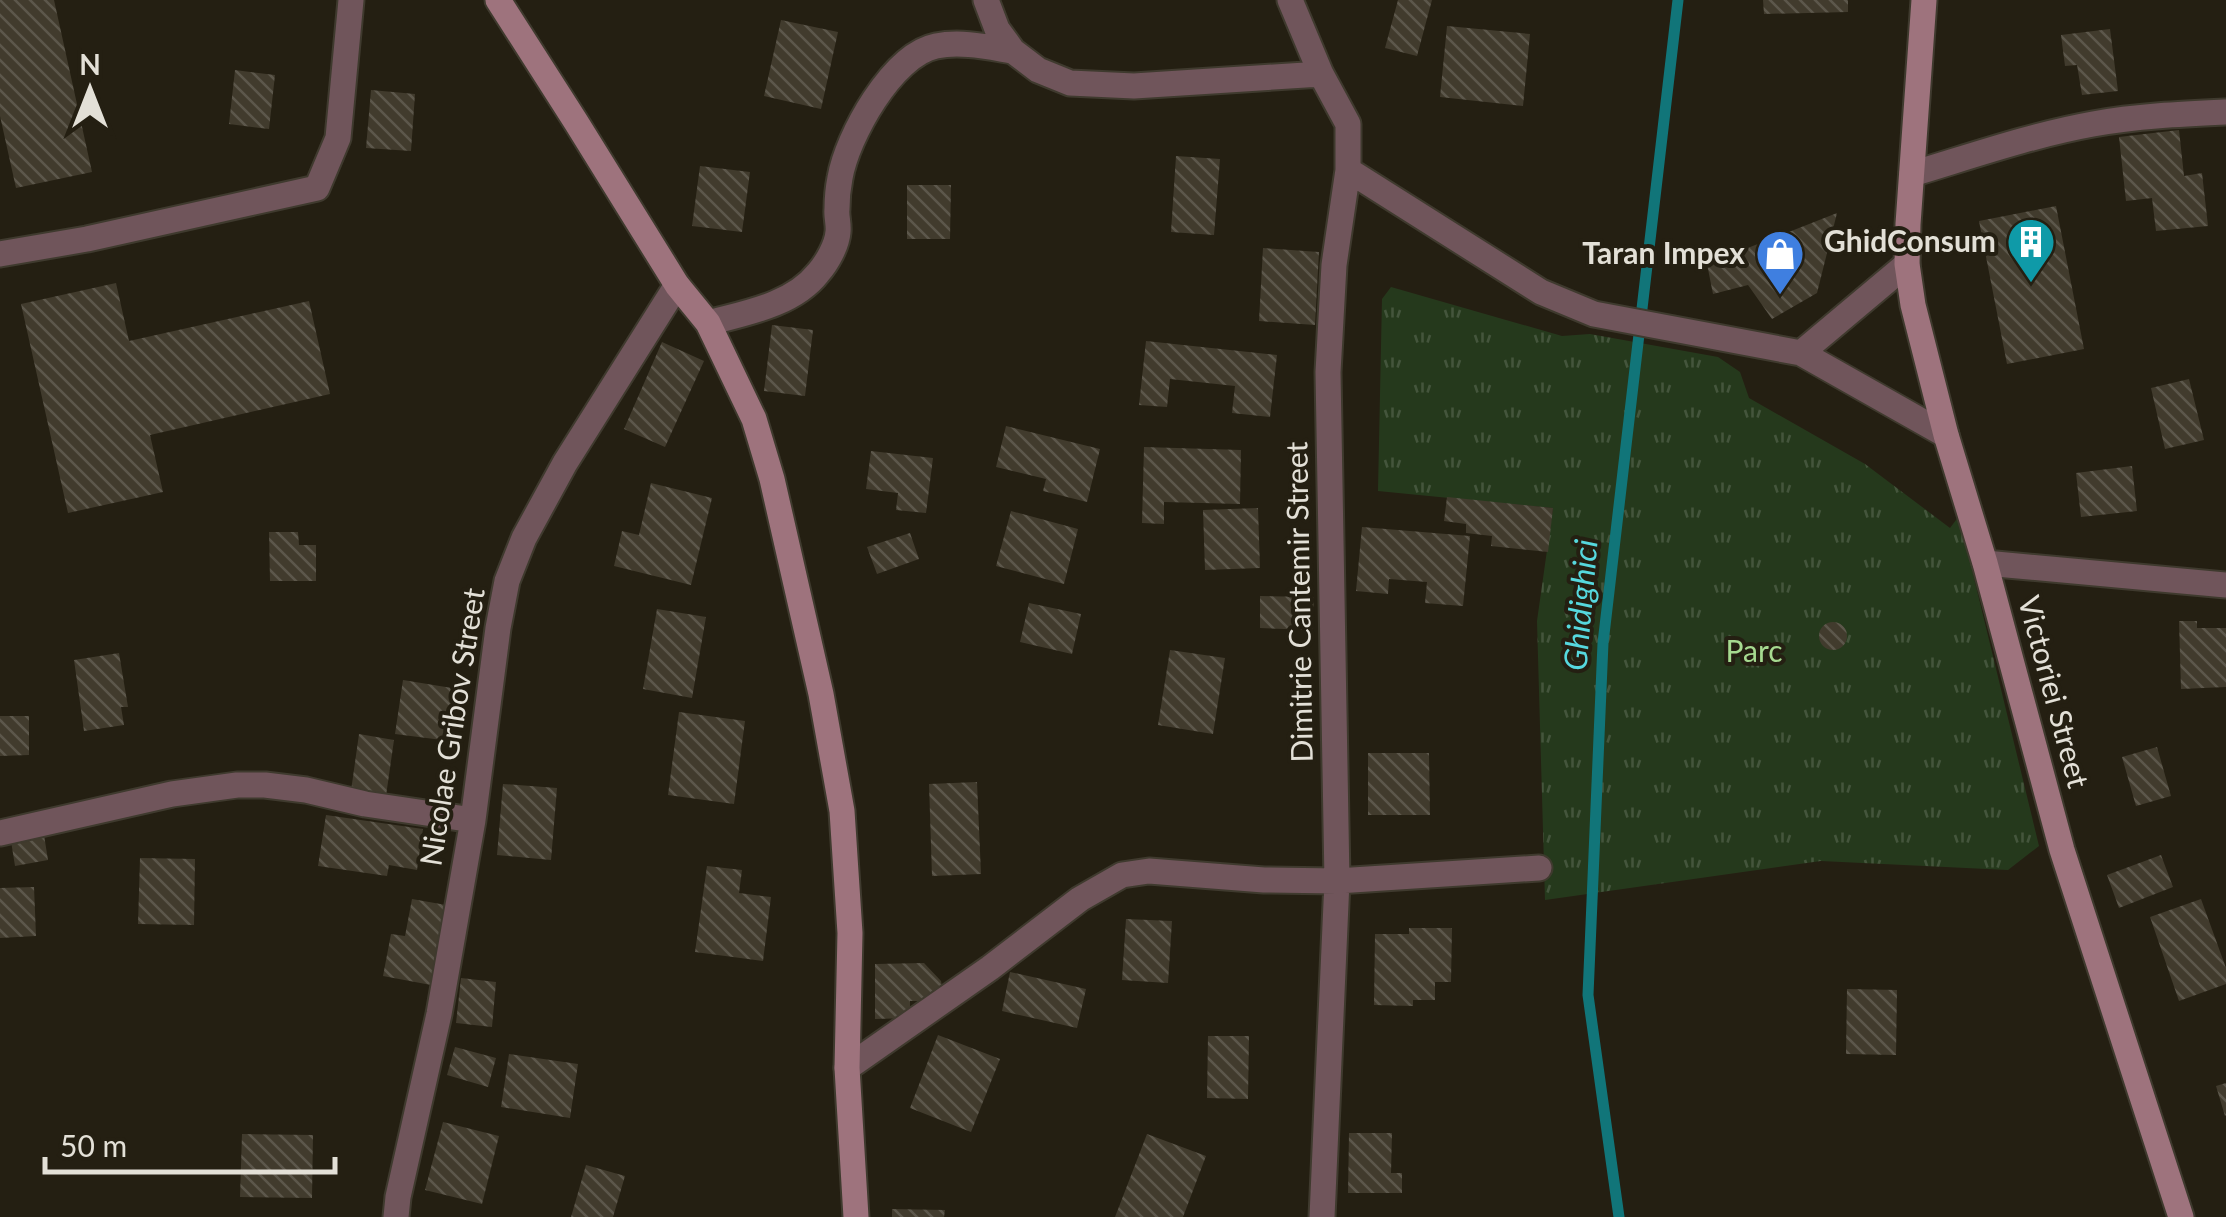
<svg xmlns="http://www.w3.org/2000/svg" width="2226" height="1217" font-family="Lato,sans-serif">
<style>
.grass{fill:url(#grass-tufts)}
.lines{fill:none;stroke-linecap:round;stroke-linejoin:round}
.stream{stroke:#117579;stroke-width:11}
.building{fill:url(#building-back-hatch)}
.street-casing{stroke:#3f3a2e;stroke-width:29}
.secondary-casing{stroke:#3f3a2e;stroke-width:29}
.street{stroke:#70555b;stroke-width:25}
.secondary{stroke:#9e737d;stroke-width:25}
.labels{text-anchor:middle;stroke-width:8;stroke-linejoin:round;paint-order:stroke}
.poi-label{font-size:30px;font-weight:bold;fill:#e3e0d7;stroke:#241f12;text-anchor:end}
.street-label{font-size:30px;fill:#e3e0d7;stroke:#241f12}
.park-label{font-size:30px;fill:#a6da90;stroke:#241f12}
.water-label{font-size:32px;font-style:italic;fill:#56d8de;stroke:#241f12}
</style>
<defs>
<pattern id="grass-tufts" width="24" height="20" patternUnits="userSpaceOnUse" patternTransform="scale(2.5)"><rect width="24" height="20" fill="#25391c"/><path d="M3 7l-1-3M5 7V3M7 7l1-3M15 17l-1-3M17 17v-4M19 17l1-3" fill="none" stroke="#44553c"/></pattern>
<pattern id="building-back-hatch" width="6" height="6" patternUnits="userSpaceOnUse" patternTransform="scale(2.5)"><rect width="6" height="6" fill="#413b2d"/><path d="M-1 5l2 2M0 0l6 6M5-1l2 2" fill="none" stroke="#5c574b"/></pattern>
</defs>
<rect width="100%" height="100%" fill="#241f12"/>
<path class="grass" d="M1391,287L1562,336L1590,334L1718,357L1740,372L1749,398L1865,464L1950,528L1959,516L2039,846L2008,870L1821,861L1545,900L1537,621L1553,508L1378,491L1382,299Z"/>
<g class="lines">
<path class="stream" d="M1619,1217L1588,995L1603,643L1678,0"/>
</g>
<path class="building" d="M0,0H54L92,172L16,188L0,116Z
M1398,0H1432L1417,56L1385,48Z
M1763,0H1848V12L1764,14Z
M781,20L838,32L821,109L764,96Z
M1447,26L1530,34L1523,106L1440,97Z
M2110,29L2118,91L2082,95L2077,65L2065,66L2061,35Z
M235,70L275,75L269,129L229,124Z
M371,90L415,94L411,151L366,148Z
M2179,130L2184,176L2202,173L2208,226L2156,231L2152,198L2126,201L2119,137Z
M1176,156L1220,159L1214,235L1171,232Z
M700,166L750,172L742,232L692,226Z
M907,185H951L950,239H907Z
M2056,206L2084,349L2007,364L1979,221Z
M1837,213L1817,293L1772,319L1748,285L1713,294L1707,264Z
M1263,248L1319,252L1315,325L1259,321Z
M116,283L129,341L309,301L330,394L150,435L163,492L68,513L21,304Z
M772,325L813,330L805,396L764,391Z
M1146,341L1277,355L1270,417L1232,413L1235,386L1170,379L1167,407L1139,405Z
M662,342L704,361L665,447L624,429Z
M2189,379L2204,440L2165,449L2151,388Z
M1006,426L1100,449L1087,502L1043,491L1046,479L996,467Z
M1144,447L1241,450L1240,504L1164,502V524L1142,523Z
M871,451L933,458L926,513L896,510L898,493L866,489Z
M2132,466L2137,511L2081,517L2076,473Z
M651,483L712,498L691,585L614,566L622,531L639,535Z
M1447,497L1553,508L1548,552L1491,546L1492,536L1466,533V524L1444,521Z
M1258,508L1260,568L1205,570L1203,510Z
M1011,511L1078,529L1064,584L996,566Z
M1362,527L1470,536L1463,606L1425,603L1427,582L1389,579L1388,594L1356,591Z
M269,532H298L299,545H316V581H270Z
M910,533L919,559L877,574L867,547Z
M1260,596L1314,597L1313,630L1260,628Z
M1029,603L1081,614L1072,654L1020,642Z
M657,609L706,617L692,698L643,689Z
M2179,621H2197V628H2226V687L2181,689Z
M1819 636a14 14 0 1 1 28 0a14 14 0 1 1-28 0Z
M1170,650L1225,658L1213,734L1158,725Z
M119,653L128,707H121L124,725L84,731L74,660Z
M403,680L458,689L450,741L395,734Z
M679,712L745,721L734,804L668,795Z
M0,716H29V755L0,756Z
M359,734L394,740L386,796L351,791Z
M2157,747L2171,796L2136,806L2122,757Z
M1368,753H1429L1430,815H1368Z
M977,782L981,874L932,876L929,784Z
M503,784L557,788L551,860L497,855Z
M326,815L423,829L417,870L389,865L387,876L318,866Z
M44,835L48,860L15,866L11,841Z
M2161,855L2173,887L2119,908L2107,875Z
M140,858L195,859L194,925L138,924Z
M707,866L742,870L739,893L771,897L763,961L695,952Z
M34,887L36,936L0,938V888Z
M412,899L446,905L431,985L383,976L391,934L405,936Z
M2201,899L2226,968V984L2179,1001L2150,917Z
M1126,919L1172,921L1168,983L1122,980Z
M1409,928H1452L1451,982H1435V1000H1413V1006L1374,1005L1375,934H1409Z
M924,963L941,981L943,992L929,1001H910V1018L875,1019V964Z
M1010,972L1086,989L1077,1028L1002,1011Z
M461,978L496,982L492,1027L456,1023Z
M1847,989L1897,990L1896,1055L1846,1054Z
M938,1035L1000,1059L971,1132L910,1108Z
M1208,1036H1249L1248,1099L1207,1098Z
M455,1047L496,1058L488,1087L447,1075Z
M509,1054L578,1064L570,1118L501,1107Z
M2226,1083V1115L2225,1116L2216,1086Z
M443,1122L499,1136L482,1204L425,1190Z
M1349,1133H1392L1391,1173H1402V1193H1348Z
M242,1134L313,1135L312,1198L240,1197Z
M1147,1134L1206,1156L1183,1217H1115Z
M586,1165L625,1176L613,1217H571Z
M892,1209L945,1210L944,1217H892Z"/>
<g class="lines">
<g class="street-casing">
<path id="street" d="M1290,0L1321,74L1348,124V170L1334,265L1328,372L1337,881L1322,1217
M1013,51L1038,70L1070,83L1134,86L1321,74
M1348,170L1541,292L1594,314L1801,353L1946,435
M1912,174C1972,156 2032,135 2093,124C2137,116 2182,114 2226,112
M0,254L87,239L317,188L338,138L351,0
M708,323C745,313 793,305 818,273C827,263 837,245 838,232C839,224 836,216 837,209C837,199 838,188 840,178C847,137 892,55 936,46C961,41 988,47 1013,51L997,29L986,0
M1801,353L1907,264
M1985,563L2226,585
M0,833L172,794L237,785H265L306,790L365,804L473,820
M847,1068L990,968L1080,899L1122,875L1149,871L1264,880L1337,881L1539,868
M396,1217L398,1197L439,1014L473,820L498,628L507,581L524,538L565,463L677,285"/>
</g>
<g class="secondary-casing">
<path id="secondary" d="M498,0L576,122L677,285L708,323L754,419L772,479L821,694L842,811L850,933L847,1068L856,1217
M1924,0L1908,224L1907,264L1913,305L1946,435L1985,563L2062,850L2181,1217"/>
</g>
<use href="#street" class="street"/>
<use href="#secondary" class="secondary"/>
</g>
<defs>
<g id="building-pin" transform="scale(2.5)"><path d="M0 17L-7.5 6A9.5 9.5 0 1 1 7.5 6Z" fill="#0f9aa8" stroke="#241f12"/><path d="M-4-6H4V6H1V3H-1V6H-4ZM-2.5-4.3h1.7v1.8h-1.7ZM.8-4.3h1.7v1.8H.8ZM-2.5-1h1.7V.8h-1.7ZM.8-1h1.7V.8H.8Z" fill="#fff"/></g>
<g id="shop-pin" transform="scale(2.5)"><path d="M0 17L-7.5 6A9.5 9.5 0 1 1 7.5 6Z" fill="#3f7fe0" stroke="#241f12"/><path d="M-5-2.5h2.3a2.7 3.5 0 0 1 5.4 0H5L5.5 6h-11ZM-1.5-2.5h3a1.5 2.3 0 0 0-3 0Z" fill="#fff"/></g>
</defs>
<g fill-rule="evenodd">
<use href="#building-pin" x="2031" y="242"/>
<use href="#shop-pin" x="1780" y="254"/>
</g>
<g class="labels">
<g class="poi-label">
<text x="1996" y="252">GhidConsum</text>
<text x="1745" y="264">Taran Impex</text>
</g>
<g class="street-label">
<text transform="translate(1300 602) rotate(-91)" y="10">Dimitrie Cantemir Street</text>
<text transform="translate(2053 692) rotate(75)" y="10">Victoriei Street</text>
<text transform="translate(453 727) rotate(-81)" y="10">Nicolae Gribov Street</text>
</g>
<g class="park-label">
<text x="1754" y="662">Parc</text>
</g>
<g class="water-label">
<text transform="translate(1581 605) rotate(-85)" y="11">Ghidighici</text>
</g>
</g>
<g transform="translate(90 90)" stroke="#241f12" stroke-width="8" paint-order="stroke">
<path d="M0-8L18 38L0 25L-18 38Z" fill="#e3e0d7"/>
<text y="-15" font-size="28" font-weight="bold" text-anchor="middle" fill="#e3e0d7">N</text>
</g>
<path d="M45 1157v15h290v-15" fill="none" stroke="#e3e0d7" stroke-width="5"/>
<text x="60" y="1157" font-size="30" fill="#e3e0d7" stroke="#241f12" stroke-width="8" paint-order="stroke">50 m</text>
</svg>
